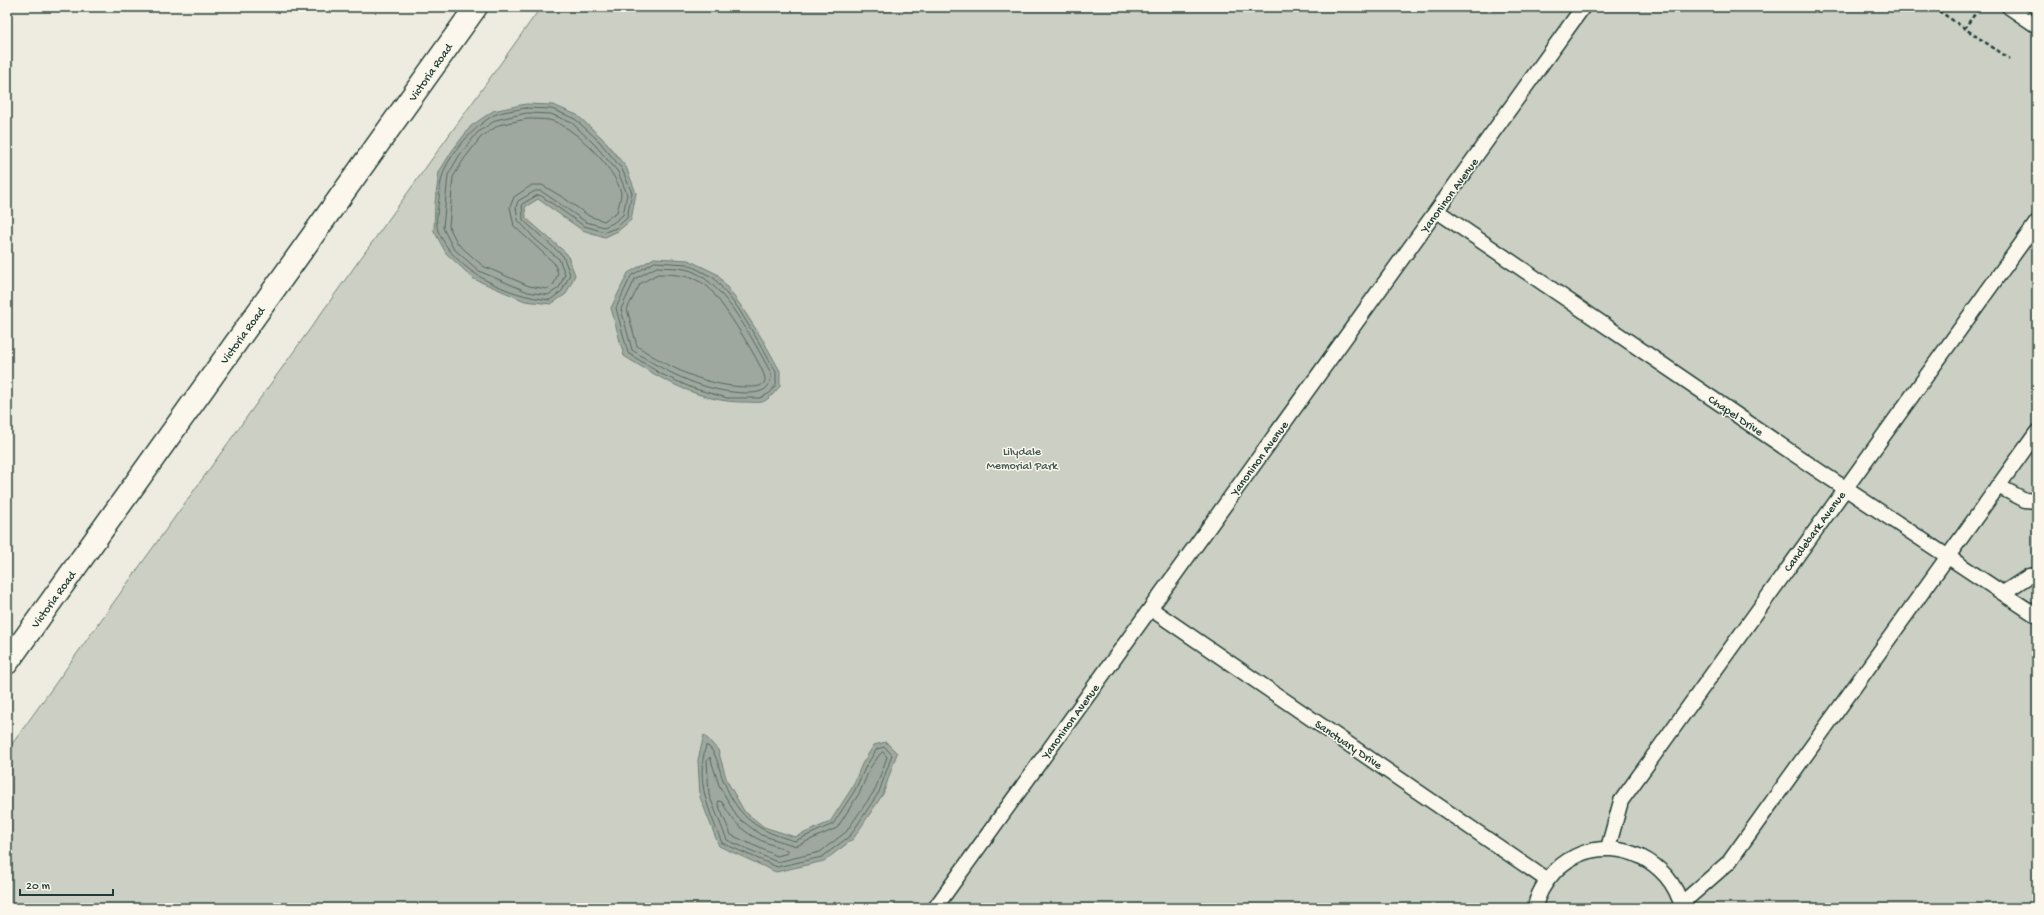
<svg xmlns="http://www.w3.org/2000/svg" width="2044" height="915" font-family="'Gochi Hand',sans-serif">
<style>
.green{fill:#cbcfc4;stroke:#75867c}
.water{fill:#9fa89f;stroke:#6c7d74}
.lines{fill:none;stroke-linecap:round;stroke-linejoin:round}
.shore{stroke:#52685f;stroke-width:1}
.service-casing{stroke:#1f3d34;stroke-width:17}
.secondary-casing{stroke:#1f3d34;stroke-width:25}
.path{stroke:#1f3d34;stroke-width:2.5;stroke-dasharray:4 3;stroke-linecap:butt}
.service{stroke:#fbf7ec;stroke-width:14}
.secondary{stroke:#fbf7ec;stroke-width:22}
.labels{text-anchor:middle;stroke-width:3;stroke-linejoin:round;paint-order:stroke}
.street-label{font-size:12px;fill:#1f3d34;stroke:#fbf7ec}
.park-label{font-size:12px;fill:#415a51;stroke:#fbf7ec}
</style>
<rect width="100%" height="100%" fill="#eeece1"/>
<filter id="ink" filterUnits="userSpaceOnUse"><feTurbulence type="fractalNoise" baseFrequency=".025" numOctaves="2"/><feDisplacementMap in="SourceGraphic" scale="8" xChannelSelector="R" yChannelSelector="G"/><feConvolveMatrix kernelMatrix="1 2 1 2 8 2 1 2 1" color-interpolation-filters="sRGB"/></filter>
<g filter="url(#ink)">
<path class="green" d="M541,7H2037V908H7V751Z"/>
<path class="water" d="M526,104L553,105L577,115L602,138L626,167L636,193L631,220L618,231L605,237L582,230L538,199L525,207L526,218L567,254L575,275L566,294L551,304L525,301L474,279L446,253L434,231L435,203L439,172L452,151L471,126L493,111Z
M654,258L688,260L717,274L741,306L764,342L780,371V386C775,392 770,399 762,402C758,403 751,402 746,402C701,403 661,379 624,356L611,308L628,273Z
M704,735L718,750L727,781L744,811L764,827L795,837L830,822L852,788L862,764L874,745L886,742L897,753L883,794L853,839L824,861L776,872L719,846L700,797L698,760Z"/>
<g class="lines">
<path class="shore" d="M526,108L552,109L575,119L599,141L622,169L632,193L627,218L616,228L605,232L584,226L540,195L536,196L522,204L523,220L563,256L570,274L562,291L550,300C508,296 456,273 438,231C435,223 438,207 439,198C440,191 440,182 443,174C449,154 476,125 494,115C503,111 516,110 526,108Z
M527,113L551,114L572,123L595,145L618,172L627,194L623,215L613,223L604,227L586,222L541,191H535L518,201L516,207L518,220L535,239L559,259L565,274L559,288L548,295L528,292L479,271L453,248L443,228L448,175L459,156L477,133L496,120Z
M527,119C534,119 542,119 549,120C572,124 617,170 621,193C621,199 618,207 617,212L604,221L589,216L564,198L542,185H532L514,197L510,207L514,226L554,263L558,273L554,284L547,289L529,286L483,266L458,244L449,227L453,177L464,159L481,137L499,125Z
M655,262L687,264L714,278L738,308L760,344L776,372V385L770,393L760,398H727L692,388L661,374L628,353L616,308L631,276Z
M657,267C666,268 676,267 685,269C721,276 754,342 771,373C772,388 763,393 748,393C706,393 667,373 632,350L621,309L635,279Z
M658,274C675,274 692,275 707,286C717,294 768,371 765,381C763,387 755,387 749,387C708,387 671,369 637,346L627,309L640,284Z
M706,746H708C719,756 718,769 724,782C739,819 758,831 795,841L833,824L855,790L866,766L877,749L885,747L892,755L879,792L850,836L822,857L777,867L722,843C709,810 695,782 706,746Z
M883,752L887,757L875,790L846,832L820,852L777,862L727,840L709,795L707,761L710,757L719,785L737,817L761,835L796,846L837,828L860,792L870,768L880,754Z
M719,801L722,802C739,833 754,839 787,850L788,853L777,856L731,835L718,804Z"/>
<g class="service-casing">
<path id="service" d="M2009,7L2037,26
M1437,211L1819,471L2037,616
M1998,486L2025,500L2037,501
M2003,593L2029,576L2037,575
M1151,609L1547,880
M1608,848L1621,801L2037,222
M1681,904L1729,862L2037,432
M935,908L1583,7
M1535,908C1537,894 1546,881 1555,871C1587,839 1636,843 1666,876C1673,884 1680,897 1682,908"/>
</g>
<g class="secondary-casing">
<path id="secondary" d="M7,663L476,7"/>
</g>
<path class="path" d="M1933,7L2010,59
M1964,29L1977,11L1983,7"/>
<use href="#service" class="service"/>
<use href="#secondary" class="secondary"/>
</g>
</g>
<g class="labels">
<g class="street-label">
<text transform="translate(430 72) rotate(-55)" y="4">Victoria Road</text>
<text transform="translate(1449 195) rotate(-54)" y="4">Yanoninon Avenue</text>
<text transform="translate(242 335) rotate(-54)" y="4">Victoria Road</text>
<text transform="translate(1736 415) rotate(34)" y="4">Chapel Drive</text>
<text transform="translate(1259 458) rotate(-54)" y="4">Yanoninon Avenue</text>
<text transform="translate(1814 531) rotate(-54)" y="4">Candlebark Avenue</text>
<text transform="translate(53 599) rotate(-54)" y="4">Victoria Road</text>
<text transform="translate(1070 721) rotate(-54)" y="4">Yanoninon Avenue</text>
<text transform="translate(1349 744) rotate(34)" y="4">Sanctuary Drive</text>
</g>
<g class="park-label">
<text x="1022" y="455">Lilydale<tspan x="1022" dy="14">Memorial Park</tspan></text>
</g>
</g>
<rect width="2044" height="915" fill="none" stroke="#fbf7ec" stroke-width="24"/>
<rect x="12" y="12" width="2020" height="891" fill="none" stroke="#1f3d34" stroke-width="1.5" filter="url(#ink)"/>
<path d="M20 889v6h93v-6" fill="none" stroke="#1f3d34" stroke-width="2"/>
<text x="26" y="889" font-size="12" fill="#1f3d34" stroke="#fbf7ec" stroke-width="3" paint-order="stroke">20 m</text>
</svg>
